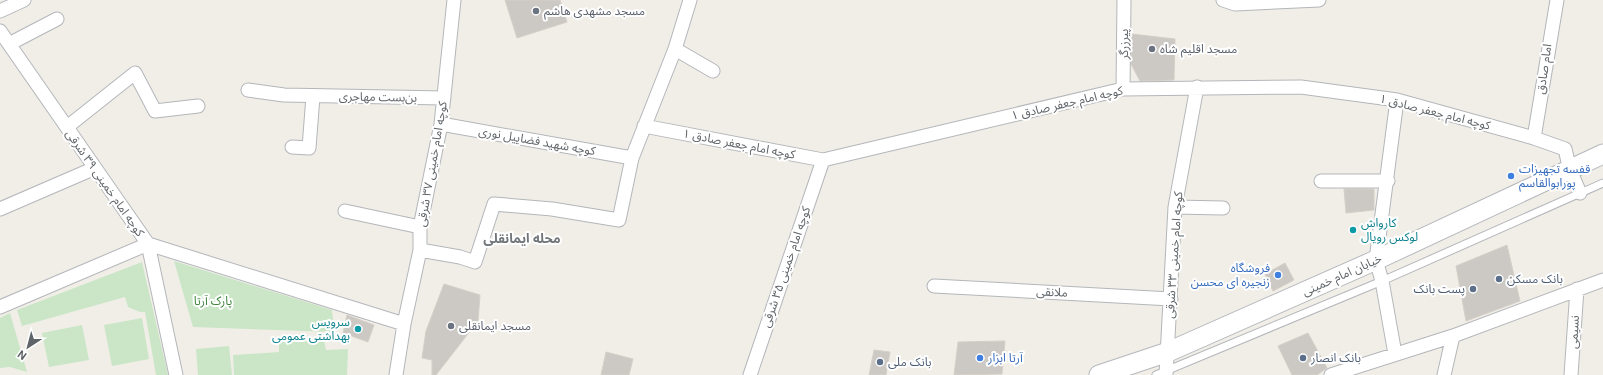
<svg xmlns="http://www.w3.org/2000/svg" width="1603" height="375" font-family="Roboto,'Noto Sans Arabic',sans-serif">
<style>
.green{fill:#cae6c7}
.building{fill:#ccc9c5;stroke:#d5cfc7}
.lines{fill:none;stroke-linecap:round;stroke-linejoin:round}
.service-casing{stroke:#b3b6ba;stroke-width:9}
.minor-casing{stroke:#b3b6ba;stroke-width:15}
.secondary-casing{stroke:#b4b8bc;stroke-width:21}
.service{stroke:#fff;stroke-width:7}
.minor{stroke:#fff;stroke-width:13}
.secondary{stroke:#fff;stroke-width:19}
.worship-dot{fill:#6b7280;stroke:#fff;stroke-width:1.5}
.shop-dot{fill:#3f7fe0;stroke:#fff;stroke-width:1.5}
.culture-dot{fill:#0f9aa8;stroke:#fff;stroke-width:1.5}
.service-dot{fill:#5c6f8a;stroke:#fff;stroke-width:1.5}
.labels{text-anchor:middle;stroke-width:4;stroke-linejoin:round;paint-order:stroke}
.worship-label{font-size:12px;fill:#5b616d;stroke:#fff;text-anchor:start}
.street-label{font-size:12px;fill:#5f6468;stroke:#fff}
.shop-label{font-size:12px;fill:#366cbe;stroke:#fff;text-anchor:start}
.culture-label{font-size:12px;fill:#0d838f;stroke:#fff;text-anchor:start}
.service-label{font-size:12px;fill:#4e5e75;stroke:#fff;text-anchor:start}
.park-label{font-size:12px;fill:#3e843a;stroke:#fff}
.neighbourhood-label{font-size:13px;font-weight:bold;fill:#707679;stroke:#fff}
</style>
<rect width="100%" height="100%" fill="#f1eee8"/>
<path class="green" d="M174,261L332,310L334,332L193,327Z
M142,262L168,375H156L145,312H140L128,307L125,297L22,326L17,310Z
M10,313L27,372L10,367L0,368V318Z
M142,318L149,359L112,366L104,325Z
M82,325L89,360L49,367L42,333Z
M324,341L326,350L348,349L347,375H234L233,355L279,352V342Z
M229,346L232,375H198L196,349Z"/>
<path class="building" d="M505,0H560L567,22L517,38Z
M1132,34L1175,39L1174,80L1140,81L1131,64Z
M1344,189H1374V210L1346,213Z
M1507,245L1520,301L1466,321L1456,266Z
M1285,263L1294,280L1273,291L1265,274Z
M444,284L480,295L478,321L436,375H432V360L422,358L426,331Z
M347,315L374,325L368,342L343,333Z
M1308,333L1327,368L1317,375H1292L1278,346Z
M1005,341L1002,374L954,375L958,342Z
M874,350L890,352L886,375H869Z
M606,352L633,359L629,375H601Z"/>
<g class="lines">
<g class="service-casing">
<path id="service" d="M1156,375L1382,281L1603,183"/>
</g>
<g class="minor-casing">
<path id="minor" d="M1223,0L1235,4L1319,0
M0,11L24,0
M0,31L148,244L176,375
M9,44L57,19
M675,49L713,71
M1123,89L1124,0
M248,90L284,95L444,98
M441,124L632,158
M644,126L823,160L1123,89L1301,87L1397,100L1534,138L1565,149L1570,170L1580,193
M67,127L135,73L155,111L198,106
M1534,138L1557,0
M292,147L309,148L313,96
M1321,181H1388
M1175,207L1223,208
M0,209L95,168
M345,211L420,227
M420,250L460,257L475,262L494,204L552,209L619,220L632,158L675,49L690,0
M934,286L1171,299
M0,307L148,244L404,324
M1395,354L1382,281L1376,260L1397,100
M396,375L404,324L420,250V227L441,124L454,0
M750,375L823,160
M1166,375L1175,207L1197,87
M1331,375L1453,336L1603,280
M1444,375L1453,336
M1571,375L1577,289"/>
</g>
<g class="secondary-casing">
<path id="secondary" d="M1099,375L1168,352L1376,260L1603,154"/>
</g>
<use href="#service" class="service"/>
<use href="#minor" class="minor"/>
<use href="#secondary" class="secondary"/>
</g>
<g class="worship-dot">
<circle cx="536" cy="11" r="4"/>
<circle cx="1152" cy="49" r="4"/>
<circle cx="451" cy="326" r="4"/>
</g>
<g class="shop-dot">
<circle cx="1511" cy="176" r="4"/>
<circle cx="1278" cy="275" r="4"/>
<circle cx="980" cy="358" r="4"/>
</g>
<g class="culture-dot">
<circle cx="1353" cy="230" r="4"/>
<circle cx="358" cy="329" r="4"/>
</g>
<g class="service-dot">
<circle cx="1499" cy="279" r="4"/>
<circle cx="1473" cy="289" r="4"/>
<circle cx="1303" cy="358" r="4"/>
<circle cx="880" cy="362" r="4"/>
</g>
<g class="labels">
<g class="worship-label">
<text x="544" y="15">مسجد مشهدی هاشم</text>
<text x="1160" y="53">مسجد اقلیم شاه</text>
<text x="459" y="330">مسجد ایمانقلی</text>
</g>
<g class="street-label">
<text transform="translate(1124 44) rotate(-90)" y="4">پیرزرگر</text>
<text transform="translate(1544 69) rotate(-82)" y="4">امام صادق</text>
<text transform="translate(378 97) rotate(1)" y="4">بن‌بست مهاجری</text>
<text transform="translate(1067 103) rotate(-13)" y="4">کوچه امام جعفر صادق ۱</text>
<text transform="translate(1435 112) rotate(14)" y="4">کوچه امام جعفر صادق ۱</text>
<text transform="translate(537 141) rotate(10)" y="4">کوچه شهید فضاییل نوری</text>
<text transform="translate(739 144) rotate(11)" y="4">کوچه امام جعفر صادق ۱</text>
<text transform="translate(432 164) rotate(-80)" y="4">کوچه امام خمینی ۳۷ شرقی</text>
<text transform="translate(105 183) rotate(55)" y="4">کوچه امام خمینی ۳۹ شرقی</text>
<text transform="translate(1174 255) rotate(-86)" y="4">کوچه امام خمینی ۳۳ شرقی</text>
<text transform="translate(786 267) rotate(-71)" y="4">کوچه امام خمینی ۳۵ شرقی</text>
<text transform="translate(1342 275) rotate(-24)" y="4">خیابان امام خمینی</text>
<text transform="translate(1052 292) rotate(3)" y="4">ملانقی</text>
<text transform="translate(1574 332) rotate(-87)" y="4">نسیمی</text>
</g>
<g class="shop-label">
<text x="1519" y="173">قفسه تجهیزات<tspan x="1519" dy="14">پورابوالقاسم</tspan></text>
<text x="1270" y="272" text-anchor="end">فروشگاه<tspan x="1270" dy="14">زنجیره ای محسن</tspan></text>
<text x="988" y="362">آرتا ابزار</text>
</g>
<g class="culture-label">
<text x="1361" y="227">کارواش<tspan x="1361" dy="14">لوکس رویال</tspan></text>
<text x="350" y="326" text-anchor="end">سرویس<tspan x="350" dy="14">بهداشتی عمومی</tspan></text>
</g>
<g class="service-label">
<text x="1507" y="283">بانک مسکن</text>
<text x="1465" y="293" text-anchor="end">پست بانک</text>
<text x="1311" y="362">بانک انصار</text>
<text x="888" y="366">بانک ملی</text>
</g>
<g class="park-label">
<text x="213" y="305">پارک آرتا</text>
</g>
<g class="neighbourhood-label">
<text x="522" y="243">محله ایمانقلی</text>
</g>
</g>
<g transform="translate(28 347) rotate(216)" stroke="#ffffff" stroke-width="3" paint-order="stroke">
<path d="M0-3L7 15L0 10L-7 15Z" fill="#5f6468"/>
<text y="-6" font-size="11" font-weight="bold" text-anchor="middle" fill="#5f6468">N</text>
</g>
</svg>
